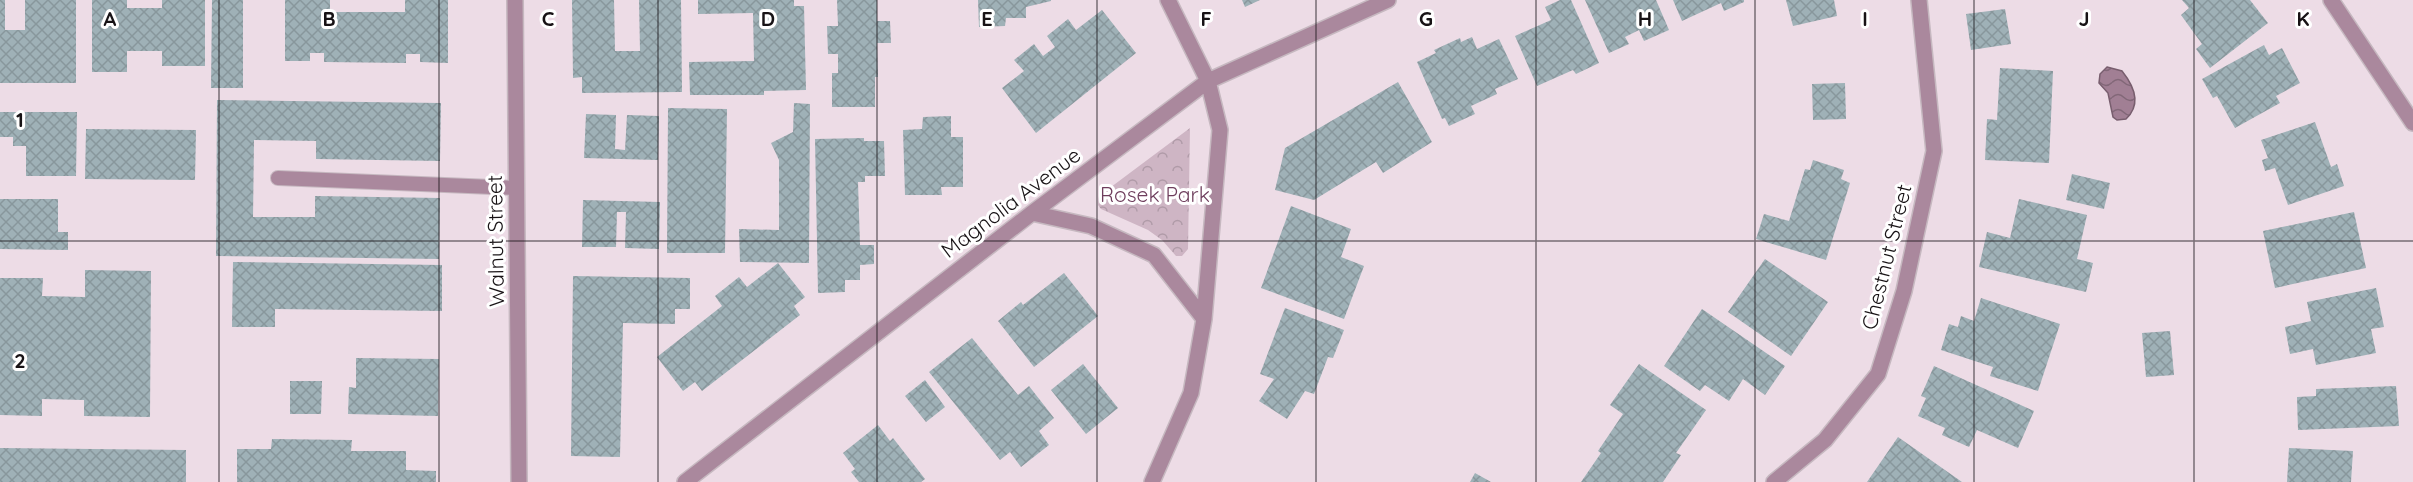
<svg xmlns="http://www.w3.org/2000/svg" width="2413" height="482" font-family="Quicksand,sans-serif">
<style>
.park{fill:url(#park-crowns)}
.water{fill:url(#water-waves);stroke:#785e6e;stroke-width:1.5}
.building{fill:url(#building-cross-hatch)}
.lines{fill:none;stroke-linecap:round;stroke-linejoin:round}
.lane-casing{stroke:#c6b8c0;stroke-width:16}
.street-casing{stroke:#c6b8c0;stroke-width:18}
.lane{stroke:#aa889d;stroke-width:14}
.street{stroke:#aa889d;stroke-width:15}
.grid{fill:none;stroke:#171215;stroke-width:1.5;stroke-opacity:0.55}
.labels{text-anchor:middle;stroke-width:6;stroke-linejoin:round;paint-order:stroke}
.park-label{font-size:21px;fill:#6e3d5c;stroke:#fff}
.street-label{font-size:21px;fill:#171215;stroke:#fff}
.grid-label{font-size:20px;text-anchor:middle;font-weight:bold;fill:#171215;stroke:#fff;stroke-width:6;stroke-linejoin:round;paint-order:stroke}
</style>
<defs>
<pattern id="park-crowns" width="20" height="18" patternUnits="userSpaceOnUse" patternTransform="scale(1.5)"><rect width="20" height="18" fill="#ceb5c4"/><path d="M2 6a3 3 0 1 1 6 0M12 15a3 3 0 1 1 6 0" fill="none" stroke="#b09ba8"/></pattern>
<pattern id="water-waves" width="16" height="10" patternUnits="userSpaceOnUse" patternTransform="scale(1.5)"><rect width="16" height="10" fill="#a17f94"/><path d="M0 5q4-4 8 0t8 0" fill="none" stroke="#826778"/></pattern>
<pattern id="building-cross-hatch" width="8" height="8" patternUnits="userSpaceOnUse" patternTransform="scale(1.5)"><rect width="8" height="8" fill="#9fb1b7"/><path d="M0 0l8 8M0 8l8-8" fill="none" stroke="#88979c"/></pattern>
</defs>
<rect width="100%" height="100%" fill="#eddce6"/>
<path class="park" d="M1190,128L1188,249L1182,256H1176L1162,240L1148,230L1101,209L1098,205L1099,196Z"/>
<path class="water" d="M2107,67L2122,71C2134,86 2142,104 2126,119L2117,120L2113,117L2108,93L2099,83L2100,74Z"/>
<path class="building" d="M0,0H5V30H25V0H76V83H0Z
M92,0H127V8H162V0H205V66H162V51H127V72H92Z
M212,0H243V88H211Z
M285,0H330V12H405V0H448V63L420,62V54H406V63L324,62V53H310V61H285Z
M572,0H614L615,51H640L639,0H681L682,92L582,93V77L573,78Z
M698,0H794V6H804L806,90L764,91V95H690L689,62L754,61L753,13L698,14Z
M837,0H877V21H890L891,43H877L878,77H875V107H832V73H838V54H828L827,26H838Z
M978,0H1051V1L1026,7V18H1006L1005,26L979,27Z
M1242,0H1260L1245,7Z
M1560,0H1571L1599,63L1576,74L1573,70L1537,86L1515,36L1551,20L1545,7Z
M1585,0H1656L1669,30L1644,41L1639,30L1625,37L1629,44L1609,53Z
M1673,0H1744V2L1724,11L1721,3L1682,21Z
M1786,0H1834L1837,16L1793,26Z
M2182,0H2250L2268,23L2210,68L2196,49L2202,44L2181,15L2189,8Z
M2005,9L2011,44L1971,50L1966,14Z
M1102,10L1136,53L1036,133L1002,88L1024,71L1014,60L1034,44L1043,56L1055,47L1047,36L1068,19L1076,30Z
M1472,37L1477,49L1499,39L1518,79L1495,89L1497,94L1471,106L1475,114L1449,126L1445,118L1442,119L1417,62L1436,53L1434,50L1460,38L1461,42Z
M2264,45L2269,55L2282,48L2300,83L2276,96L2280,103L2235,128L2217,96L2213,98L2202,79Z
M2000,68L2053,71L2049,163L1985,160L1987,119L1997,120Z
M1398,82L1432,142L1383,173L1376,162L1314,200L1275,190L1285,148Z
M1845,83L1846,119L1813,120L1812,84Z
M217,100L441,103L440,161L316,159V141L254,140L253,217H315V196L440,198L439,259L216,256Z
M794,103L810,104L809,263L740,262L739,229L779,230V160L771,143L793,132Z
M668,108L727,109L725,253H667Z
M0,112H77L76,176H26V146H13V137H0Z
M586,114L616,115L615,149L625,150L627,115L659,116L658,160L584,158Z
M951,116V137H963V187H941L942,195H905L903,130L922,129L923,117Z
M2315,122L2331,167L2337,164L2344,186L2288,205L2275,168L2265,171L2262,160L2268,158L2261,140Z
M86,129L196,130L195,180L85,179Z
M864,138V141H884L885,176H865V182H858L860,245H874V264L860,265V280H845V292L818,293L815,139Z
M1813,160L1844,170L1841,179L1850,183L1826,260L1756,239L1764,214L1789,221L1805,169L1810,170Z
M2072,174L2110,183L2104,209L2066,200Z
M0,199H58V232H68V250L0,249Z
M2019,199L2087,215L2077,259L2093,263L2086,292L1979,267L1987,232L2010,238Z
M583,200L660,202L659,249L625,248L626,212H617L616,247H582Z
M1291,206L1351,229L1341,257L1364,266L1344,319L1261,288Z
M2354,212L2366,268L2275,288L2263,231Z
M1765,259L1828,302L1791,356L1728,312Z
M233,262L442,265V311L275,309V327H232Z
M778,263L805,297L794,306L800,315L702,391L695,382L683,391L657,357L722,306L715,296L739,277L747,287Z
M85,270L151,271L150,417L84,416V400L42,399V416L0,415V278H43L42,296L85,297Z
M1064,273L1098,316L1034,367L998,321L1021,302L1023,305Z
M573,276L690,278V309H675V324L623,323L620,457L571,456Z
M2376,288L2384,327L2371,329L2376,353L2316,365L2313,349L2290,354L2285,327L2311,321L2307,302Z
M1981,298L2060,324L2038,391L1990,376L1993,367L1941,350L1949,324L1958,327L1961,316L1974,321Z
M1285,308L1344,330L1333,358L1328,357L1314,394L1305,391L1287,419L1259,401L1274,379L1260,374Z
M1702,309L1785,366L1765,395L1743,379L1729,401L1705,385L1700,391L1664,366Z
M2170,331L2174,375L2146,377L2142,333Z
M972,338L1018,395L1029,386L1054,418L1039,431L1049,445L1021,467L1010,452L1000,460L929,372Z
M356,358L439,359L438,416L348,414L349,387L356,388Z
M1083,364L1118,408L1086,434L1051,390Z
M1639,364L1706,410L1676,453L1681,455L1663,482H1581L1601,453L1598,451L1623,414L1610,405Z
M1934,366L2034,411L2018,448L1977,430L1969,447L1942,435L1945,428L1918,416L1926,398L1921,396Z
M925,380L945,407L926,422L905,396Z
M290,381H322L321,414H290Z
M2396,386L2399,426L2298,430L2297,397L2316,396V389Z
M878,425L890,441L893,438L925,479L921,482H859L851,472L855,469L843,453Z
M1898,437L1962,482H1867Z
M272,439L352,440L351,451H406V470L436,471V482H237V449H271Z
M0,448L186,450V482H0Z
M2289,448L2353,451L2351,482H2287Z
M1475,473L1491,482H1470Z"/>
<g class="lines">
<g class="lane-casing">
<path id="lane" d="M278,178L517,188"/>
</g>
<g class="street-casing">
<path id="street" d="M515,0L519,482
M2331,0L2413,123
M1032,213L1091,226L1154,255L1204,319
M685,482L1032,213L1208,81L1388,0
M1152,482L1191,393L1204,319L1220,130L1208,81L1168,0
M1774,482L1825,440L1878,374L1904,291L1934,151L1919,0"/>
</g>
<use href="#lane" class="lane"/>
<use href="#street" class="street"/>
</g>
<path class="grid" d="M219,0V482M439,0V482M658,0V482M877,0V482M1097,0V482M1316,0V482M1536,0V482M1755,0V482M1974,0V482M2194,0V482M0,241H2413"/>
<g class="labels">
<g class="park-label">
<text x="1155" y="202">Rosek Park</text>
</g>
<g class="street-label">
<text transform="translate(1011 203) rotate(-37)" y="7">Magnolia Avenue</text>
<text transform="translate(496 241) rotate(-91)" y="7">Walnut Street</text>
<text transform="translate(1887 257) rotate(-76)" y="7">Chestnut Street</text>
</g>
</g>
<g class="grid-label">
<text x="110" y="26">A</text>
<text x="329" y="26">B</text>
<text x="548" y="26">C</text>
<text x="768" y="26">D</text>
<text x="987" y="26">E</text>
<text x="1206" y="26">F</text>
<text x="1426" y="26">G</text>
<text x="1645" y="26">H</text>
<text x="1865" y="26">I</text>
<text x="2084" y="26">J</text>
<text x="2303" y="26">K</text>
<text x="20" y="127">1</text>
<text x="20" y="368">2</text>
</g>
</svg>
